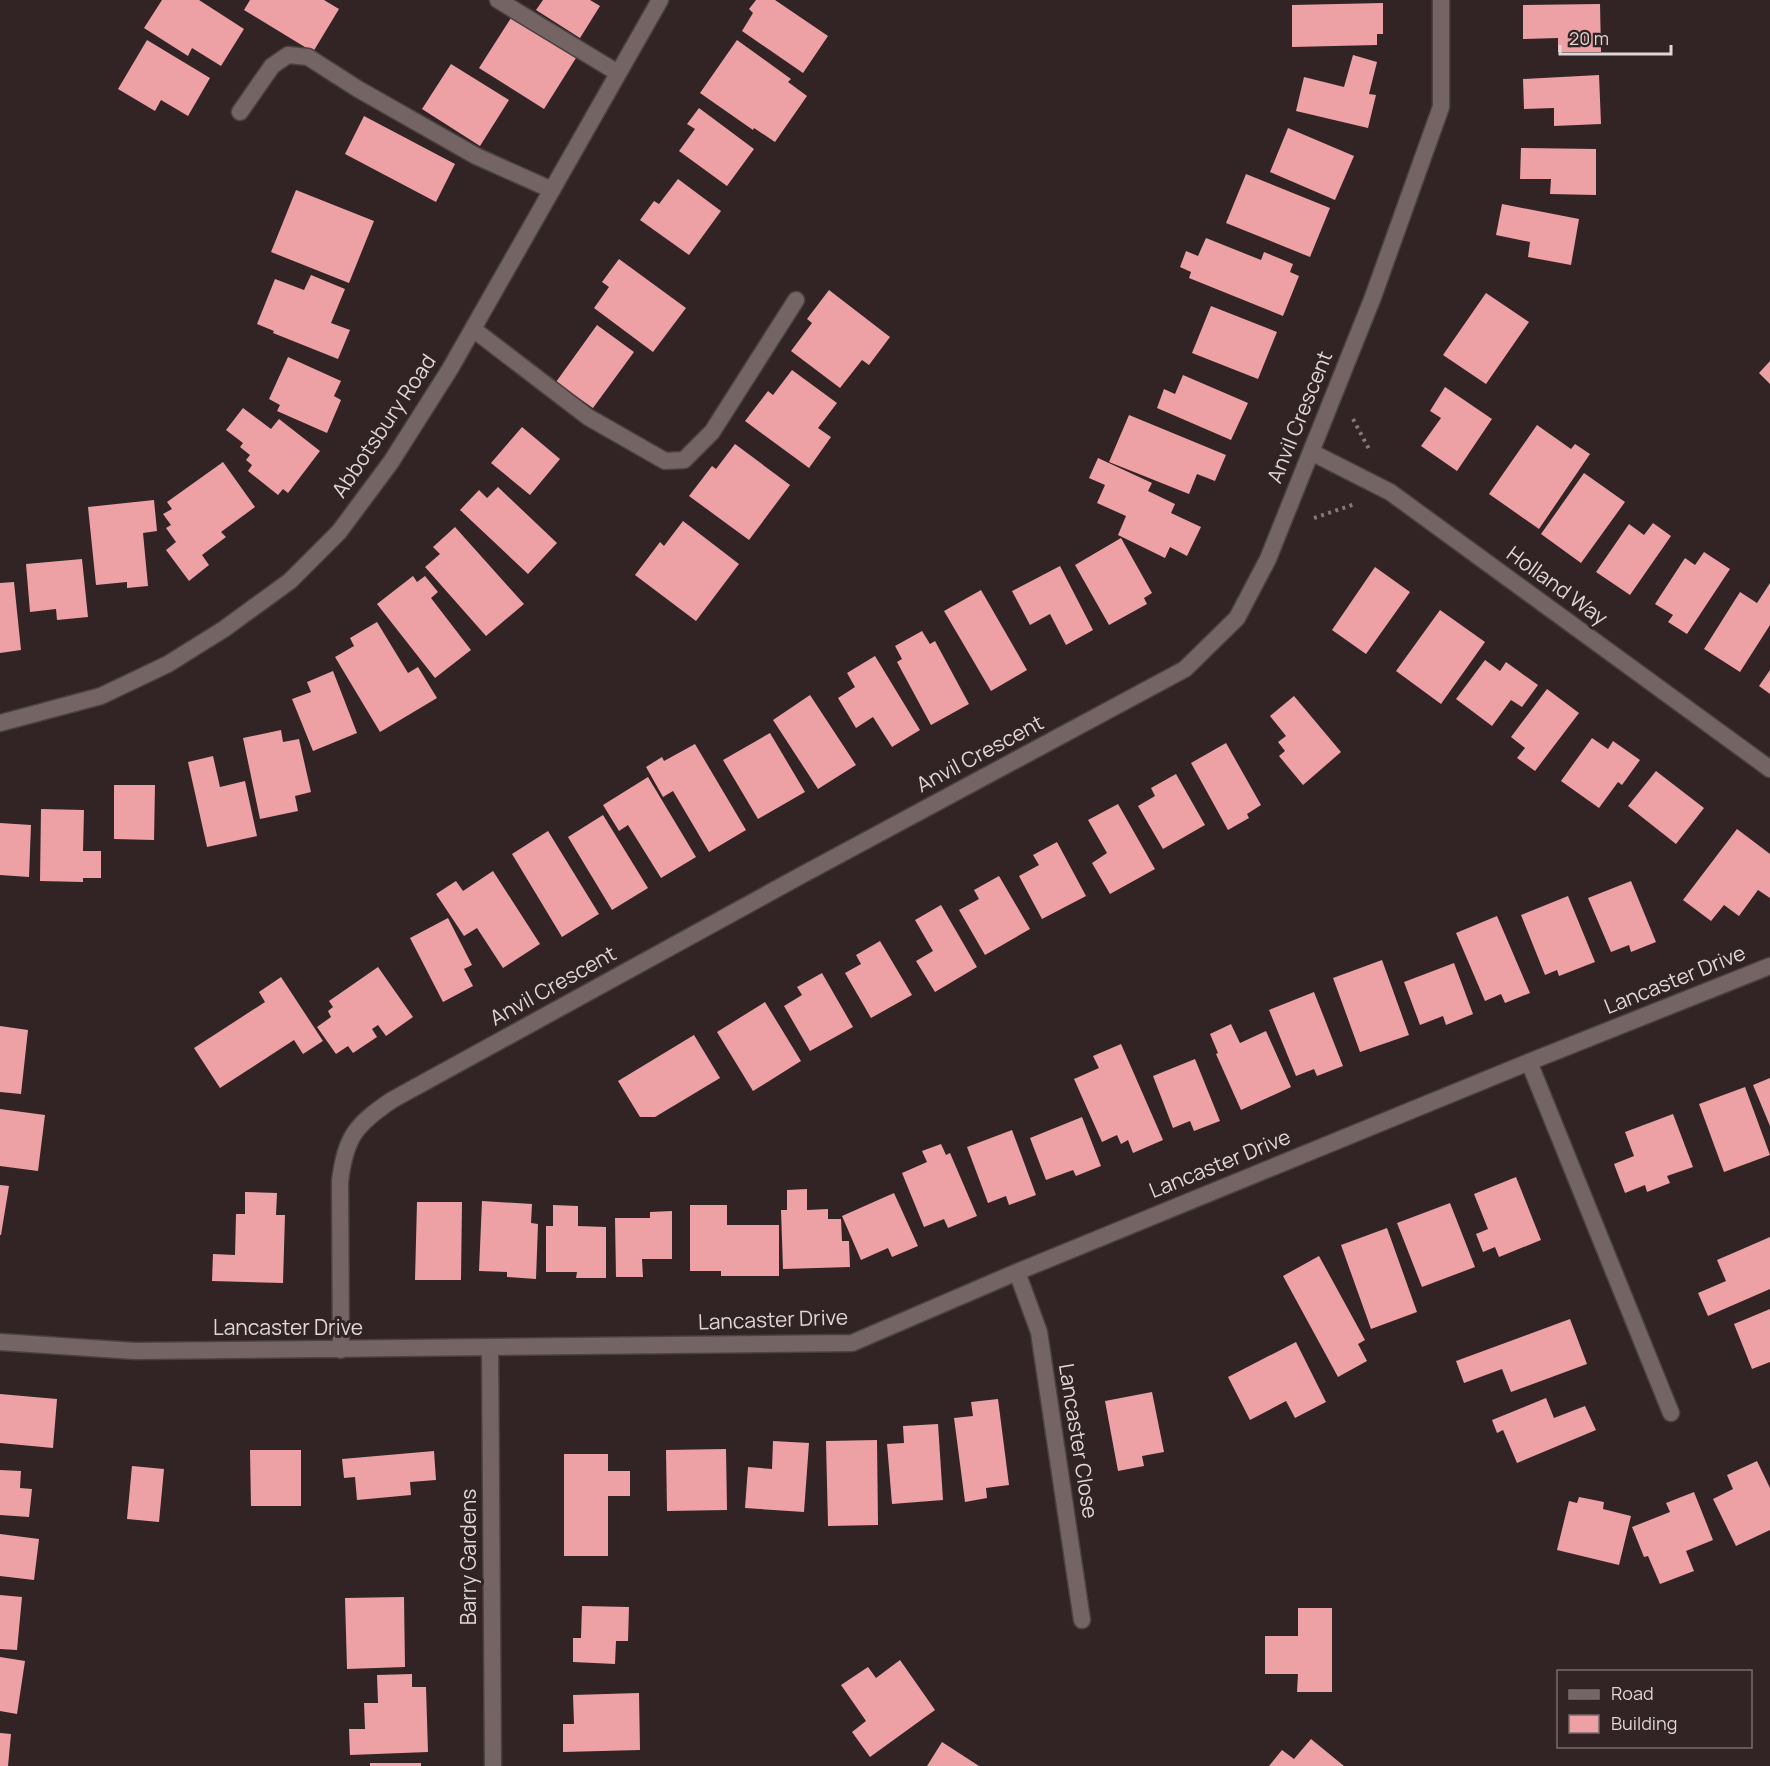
<svg xmlns="http://www.w3.org/2000/svg" width="1770" height="1766" font-family="Manrope,sans-serif">
<style>
.building{fill:#eda1a5}
.lines{fill:none;stroke-linecap:round;stroke-linejoin:round}
.service-casing{stroke:#4c4141;stroke-width:19}
.minor-casing{stroke:#4c4141;stroke-width:19}
.path{stroke:#847878;stroke-width:4;stroke-dasharray:3 4.5;stroke-linecap:butt}
.service{stroke:#746464;stroke-width:16}
.minor{stroke:#746464;stroke-width:16}
.labels{text-anchor:middle;stroke-width:6;stroke-linejoin:round;paint-order:stroke}
.street-label{font-size:21px;fill:#dfd6d6;stroke:#322424}
</style>
<rect width="100%" height="100%" fill="#322424"/>
<path class="building" d="M162,0H199L244,29L221,66L192,48L188,56L144,28Z
M250,0H324L339,9L313,52L244,10Z
M543,0H590L600,6L580,38L536,10Z
M756,0H775L828,36L803,73L742,31L753,13L749,9Z
M1383,3V34H1377V45L1292,47V5Z
M1600,4L1601,52H1558V38L1523,39V5Z
M511,18L576,58L544,109L479,68Z
M147,40L210,78L188,116L161,100L155,111L118,89Z
M737,40L791,79L788,82L807,96L775,142L754,128L753,130L700,93Z
M1353,55L1377,62L1369,94L1376,95L1368,128L1296,111L1304,77L1344,87Z
M451,64L509,100L480,146L422,109Z
M1599,75L1601,124L1554,126V108L1524,109L1523,79Z
M699,108L754,149L727,186L679,151L695,129L687,124Z
M364,116L455,164L436,202L345,154Z
M1288,128L1354,156L1335,200L1270,172Z
M1521,148L1596,149V195L1550,194L1551,179H1520Z
M1246,174L1330,208L1310,257L1226,223Z
M678,179L721,211L689,255L640,220L654,201L659,204Z
M296,190L374,221L349,283L271,252Z
M1502,204L1579,219L1571,265L1528,257L1530,242L1496,235Z
M1206,238L1261,260L1264,252L1293,264L1290,272L1299,276L1283,316L1189,278L1191,272L1180,267L1186,251L1198,256Z
M619,259L686,308L653,352L594,308L609,287L602,282Z
M311,275L345,289L331,323L350,330L338,359L273,333L274,331L257,324L275,279L304,290Z
M829,290L890,337L869,365L862,360L840,388L791,351L812,323L807,319Z
M1486,293L1529,322L1486,384L1443,355Z
M1211,306L1277,332L1258,379L1192,353Z
M597,325L634,352L593,408L556,382Z
M288,357L341,381L334,396L341,400L327,433L277,411L280,405L269,399Z
M1770,361V384L1759,373Z
M792,370L837,403L818,428L831,437L809,468L745,421L768,391L773,395Z
M1183,375L1248,403L1231,440L1157,408L1164,389L1175,394Z
M1445,387L1492,419L1457,471L1421,446L1441,418L1430,411Z
M243,408L271,429L279,419L320,451L288,493L283,489L278,495L248,471L252,465L246,460L250,455L240,447L243,443L226,430Z
M1129,415L1226,455L1215,481L1197,474L1189,494L1109,462Z
M1537,425L1571,449L1575,444L1590,454L1539,529L1489,494Z
M522,427L560,459L530,495L491,463Z
M735,444L790,485L749,540L689,496L712,466L716,469Z
M1098,458L1152,483L1148,491L1175,504L1171,513L1201,527L1187,556L1170,547L1165,558L1118,535L1126,516L1097,503L1105,485L1089,478Z
M223,462L255,507L221,532L226,537L202,555L209,565L189,581L166,550L176,542L166,528L171,525L163,514L172,509L167,502Z
M1584,473L1625,502L1581,563L1541,534Z
M498,487L557,543L528,574L460,510L479,490L487,498Z
M154,500L157,531L143,533L148,586L127,588V582L96,585L88,507Z
M683,521L739,564L696,621L635,575L660,542L664,546Z
M1653,523L1671,536L1630,595L1596,572L1629,524L1644,535Z
M455,527L524,604L486,636L425,567L440,554L433,547Z
M1121,538L1152,593L1144,598L1147,604L1109,625L1075,565Z
M1704,552L1730,569L1687,634L1668,622L1673,615L1655,604L1685,558L1695,565Z
M82,559L88,617L57,620L56,609L30,612L26,564Z
M1060,566L1093,630L1066,645L1050,614L1030,625L1012,591Z
M1375,567L1410,592L1366,654L1332,630Z
M413,576L417,582L425,576L438,592L431,598L471,650L435,678L377,604Z
M14,582L21,650L0,653V583Z
M1770,583V625L1740,672L1704,649L1740,592L1757,603Z
M981,590L1027,670L991,691L944,611Z
M1440,610L1485,642L1441,704L1396,671Z
M377,622L408,673L418,667L437,698L380,732L335,657L354,646L350,638Z
M922,631L930,644L935,641L969,704L931,725L897,662L902,659L895,646Z
M875,656L920,730L892,747L873,717L856,728L838,698L855,687L847,673Z
M1485,660L1500,671L1506,662L1538,685L1522,707L1511,700L1492,726L1456,699Z
M1770,670V694L1759,686Z
M333,671L357,733L313,751L292,699L311,692L307,682Z
M1547,689L1579,713L1535,771L1517,758L1525,748L1511,737Z
M810,695L856,765L818,789L773,720Z
M1294,696L1341,752L1303,785L1279,756L1285,751L1278,742L1286,736L1270,716Z
M281,730L283,742L299,739L311,792L295,796L298,811L260,819L243,738Z
M770,733L805,792L758,819L723,760Z
M1592,738L1608,749L1613,741L1640,760L1622,785L1618,782L1599,808L1561,781Z
M1226,743L1261,805L1247,814L1249,818L1228,830L1191,763Z
M695,744L746,830L709,852L673,791L663,797L646,767L662,757L664,761Z
M213,756L220,787L245,781L257,836L207,847L188,762Z
M1656,771L1704,808L1676,844L1628,806Z
M1176,774L1205,825L1163,849L1138,806L1155,796L1151,788Z
M648,777L696,857L661,878L628,825L619,831L603,805Z
M114,785H155L154,840L114,839Z
M1118,804L1155,869L1110,894L1092,863L1107,853L1088,820Z
M41,809L84,810L83,851H101V878H83V882L40,881Z
M603,815L648,888L612,910L568,837Z
M0,823L31,825L29,877L0,875Z
M1737,829L1770,854V898L1758,890L1739,916L1724,905L1711,921L1683,900Z
M548,831L599,914L562,937L512,854Z
M1057,842L1086,896L1042,919L1019,876L1039,865L1033,855Z
M493,871L540,944L503,968L477,928L464,936L436,894L456,881L463,891Z
M999,876L1030,929L985,955L959,910L979,899L974,890Z
M1631,881L1656,942L1631,952L1629,945L1611,952L1588,898Z
M1568,896L1595,962L1559,976L1557,970L1545,975L1521,915Z
M941,905L977,967L935,992L916,961L933,951L915,920Z
M1497,916L1530,993L1505,1003L1501,994L1485,1001L1456,933Z
M448,918L472,965L464,969L473,986L443,1002L410,938Z
M880,941L912,995L871,1018L845,973L861,964L856,955Z
M1382,960L1409,1035L1360,1052L1333,978Z
M1454,963L1473,1014L1446,1025L1443,1016L1420,1025L1404,982Z
M378,967L413,1017L386,1036L378,1025L372,1029L377,1037L353,1053L348,1046L336,1054L317,1027L331,1017L328,1011L333,1007L329,1001Z
M822,973L853,1027L810,1051L784,1006L802,995L797,987Z
M281,977L323,1041L303,1054L294,1040L220,1088L194,1048L265,1002L259,992Z
M1314,992L1343,1066L1317,1076L1314,1069L1296,1076L1269,1010Z
M765,1002L801,1061L753,1091L717,1032Z
M1231,1024L1240,1043L1266,1031L1291,1087L1241,1110L1216,1054L1218,1053L1210,1034Z
M0,1026L28,1030L21,1094L0,1092Z
M694,1035L720,1078L655,1117H640L618,1081Z
M1121,1044L1163,1140L1133,1153L1128,1140L1121,1144L1117,1135L1102,1142L1074,1079L1099,1068L1093,1056Z
M1195,1059L1220,1121L1194,1131L1190,1121L1173,1128L1153,1076Z
M1770,1078V1126L1753,1085Z
M1745,1087L1770,1155L1724,1172L1699,1104Z
M0,1109L45,1115L38,1171L0,1166Z
M1673,1114L1693,1167L1667,1176L1670,1183L1647,1192L1645,1185L1625,1193L1614,1164L1634,1156L1625,1132Z
M1082,1117L1101,1166L1076,1176L1073,1170L1046,1180L1030,1138Z
M1012,1130L1036,1195L1009,1205L1006,1196L988,1203L967,1147Z
M941,1144L946,1155L950,1153L977,1216L948,1228L944,1219L924,1227L902,1173L927,1162L922,1151Z
M1516,1177L1541,1240L1499,1257L1495,1247L1483,1252L1476,1234L1488,1229L1474,1194Z
M0,1185L9,1186L1,1235H0Z
M807,1189V1210L828,1209V1219H841L842,1241H849L850,1267L783,1269L781,1210H787V1190Z
M245,1192L277,1193L276,1215H285L283,1283L212,1281L213,1254L235,1255L236,1214H245Z
M894,1193L918,1246L892,1257L888,1248L861,1260L842,1216Z
M482,1201L532,1204L531,1223L538,1224L536,1279L507,1277V1272L479,1271Z
M417,1202H462L461,1280H415Z
M1450,1203L1475,1267L1422,1287L1397,1223Z
M553,1205L578,1206V1226L606,1227V1278H576L577,1272H546V1226H553Z
M690,1205H727V1225H779V1276H721V1271H690Z
M672,1211V1259H642L643,1277H616L615,1218H650V1212Z
M1387,1228L1417,1312L1371,1329L1341,1245Z
M1770,1237V1289L1708,1316L1698,1293L1726,1281L1717,1260Z
M1319,1256L1365,1340L1358,1344L1367,1361L1338,1377L1283,1276Z
M1770,1309V1362L1752,1369L1734,1324Z
M1570,1319L1587,1364L1511,1392L1502,1369L1464,1383L1456,1361Z
M1296,1342L1326,1402L1295,1418L1286,1401L1250,1420L1228,1377Z
M1152,1392L1164,1452L1142,1456L1144,1466L1118,1471L1105,1401Z
M0,1394L57,1399L53,1448L0,1443Z
M1546,1398L1554,1418L1585,1406L1596,1430L1517,1463L1503,1430L1497,1433L1492,1420Z
M998,1399L1009,1485L986,1488L987,1498L965,1502L954,1418L973,1416L971,1402Z
M938,1424L943,1500L892,1504L887,1444L904,1443L903,1426Z
M877,1440L878,1525L828,1526L826,1441Z
M773,1441L809,1443L804,1512L745,1508L748,1467L772,1469Z
M726,1449L727,1510L667,1511L666,1450Z
M250,1450H301V1506H251Z
M434,1451L436,1480L410,1482L411,1495L357,1500L355,1477L344,1478L342,1459Z
M564,1454H608V1471H630V1496H608V1556H564Z
M1757,1461L1770,1488V1530L1736,1546L1713,1499L1733,1489L1727,1475Z
M132,1466L164,1469L159,1522L127,1519Z
M0,1470L21,1471L20,1488L32,1489L29,1517L0,1515Z
M1694,1492L1713,1540L1686,1551L1694,1571L1660,1584L1648,1556L1644,1557L1632,1527L1670,1512L1666,1503Z
M1579,1497L1604,1502L1603,1509L1631,1516L1619,1565L1557,1550L1569,1501L1577,1503Z
M0,1534L39,1539L34,1580L0,1576Z
M0,1595L22,1597L17,1650L0,1649Z
M404,1597L405,1667L347,1669L345,1598Z
M582,1606L629,1607L628,1641H616L615,1664L573,1662V1638H581Z
M1298,1608H1332V1692H1297L1298,1674H1265V1636H1298Z
M0,1657L25,1661L17,1714L0,1711Z
M900,1660L935,1710L870,1757L852,1732L866,1721L841,1685L868,1667L876,1678Z
M412,1674V1687H426L428,1752L350,1755L349,1729H365L364,1703H378L377,1675Z
M639,1693L640,1750L563,1752V1724H574L573,1695Z
M0,1733L11,1734L8,1766H0Z
M1311,1739L1344,1766H1269L1282,1750L1294,1759Z
M942,1742L979,1766H927Z
M370,1763H421V1766H370Z"/>
<g class="lines">
<g class="service-casing">
<path id="service" d="M498,0L618,73
M240,112L272,66L288,55L308,57L358,89L476,156L552,190
M473,329L588,417L665,461L684,460L712,432L796,300"/>
</g>
<g class="minor-casing">
<path id="minor" d="M1311,452L1390,492L1770,769
M0,723L101,696L168,664L224,629L290,581L339,532L391,462L450,369L660,0
M1529,1062L1671,1413
M1017,1272L1039,1332L1082,1620
M0,1342L135,1351L852,1343L1017,1272L1529,1062L1770,966
M490,1348L493,1766
M341,1350L340,1182C345,1138 355,1125 392,1100L800,876L1185,669L1237,618L1268,559L1373,297L1441,107V0"/>
</g>
<path class="path" d="M1353,419L1369,449
M1314,518L1355,504"/>
<use href="#service" class="service"/>
<use href="#minor" class="minor"/>
</g>
<g class="labels">
<g class="street-label">
<text transform="translate(1300 417) rotate(-68)" y="7">Anvil Crescent</text>
<text transform="translate(384 426) rotate(-56)" y="7">Abbotsbury Road</text>
<text transform="translate(1557 586) rotate(36)" y="7">Holland Way</text>
<text transform="translate(980 754) rotate(-28)" y="7">Anvil Crescent</text>
<text transform="translate(1675 980) rotate(-22)" y="7">Lancaster Drive</text>
<text transform="translate(553 986) rotate(-29)" y="7">Anvil Crescent</text>
<text transform="translate(1220 1164) rotate(-22)" y="7">Lancaster Drive</text>
<text transform="translate(773 1320) rotate(-2)" y="7">Lancaster Drive</text>
<text x="288" y="1335">Lancaster Drive</text>
<text transform="translate(1078 1441) rotate(81)" y="7">Lancaster Close</text>
<text transform="translate(469 1557) rotate(-90)" y="7">Barry Gardens</text>
</g>
</g>
<rect x="1557" y="1670" width="195" height="78" fill="#322424" stroke="#776b6b" stroke-width="1.5"/>
<rect x="1569" y="1690" width="30" height="9" fill="#746464" stroke="#776b6b" stroke-width="1.5"/>
<text x="1611" y="1700" font-size="18" fill="#dfd6d6">Road</text>
<rect x="1569" y="1715" width="30" height="18" fill="#eda1a5" stroke="#776b6b" stroke-width="1.5"/>
<text x="1611" y="1730" font-size="18" fill="#dfd6d6">Building</text>
<path d="M1560 45v9h111v-9" fill="none" stroke="#dfd6d6" stroke-width="3"/>
<text x="1569" y="45" font-size="18" fill="#dfd6d6" stroke="#322424" stroke-width="4.5" paint-order="stroke">20 m</text>
</svg>
